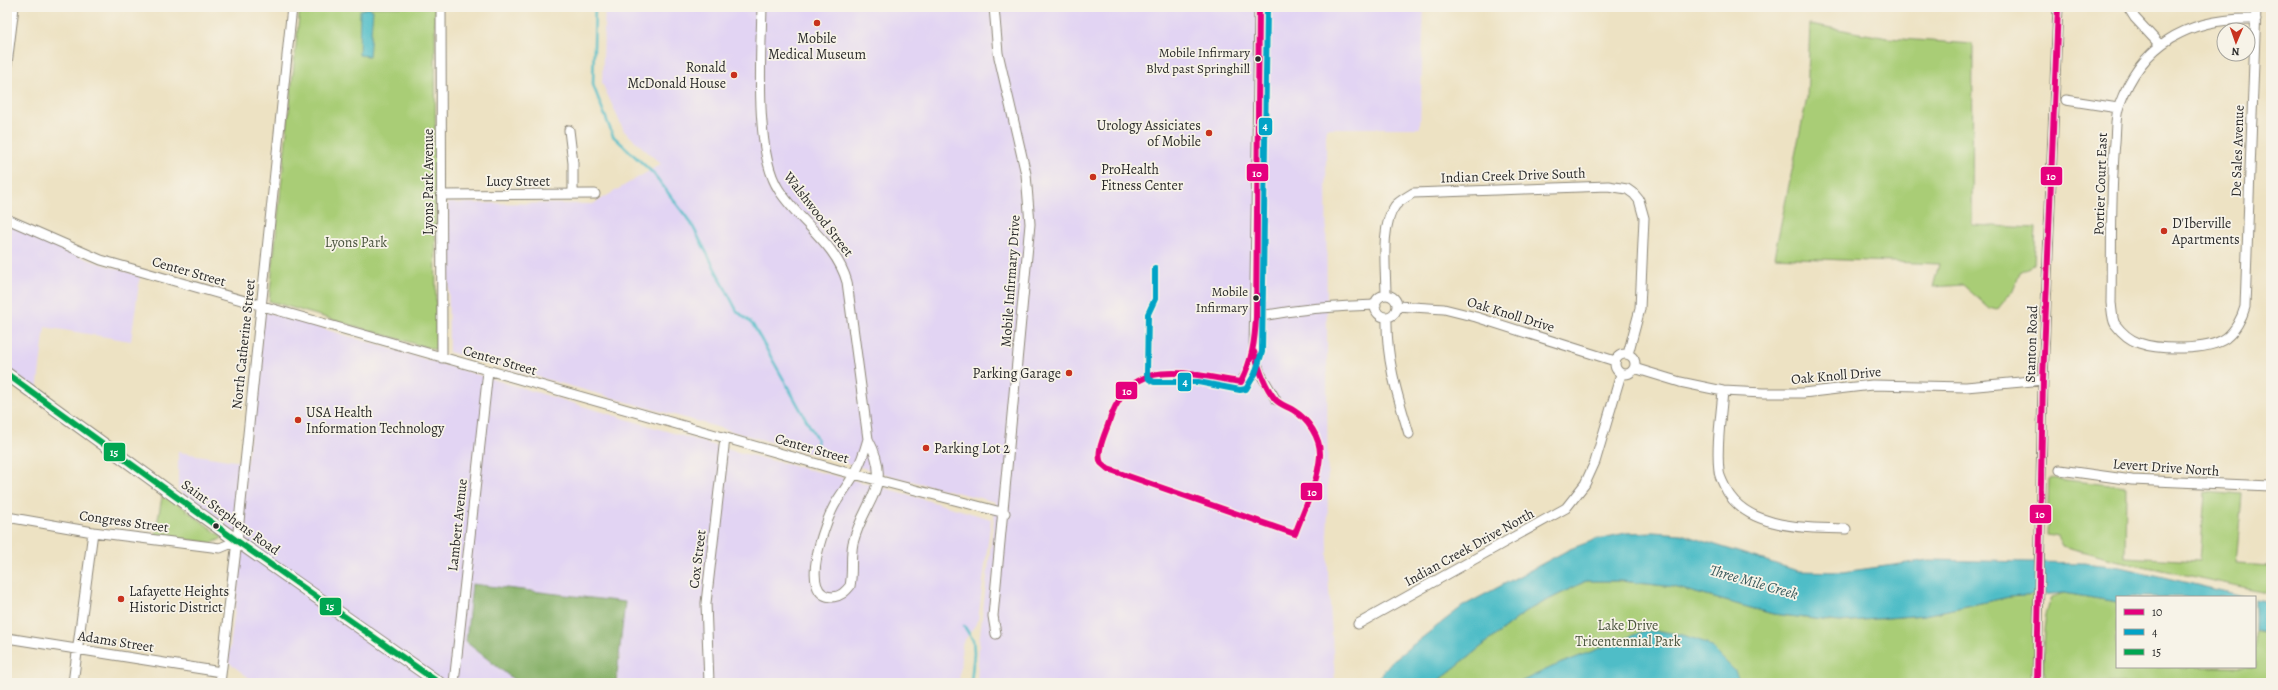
<svg xmlns="http://www.w3.org/2000/svg" width="2278" height="690" font-family="Alegreya,serif">
<style>
.built{fill:#e2d4f3}
.green{fill:#a9cd76;stroke:#6a7c50}
.forest{fill:#86b067;stroke:#586e49}
.water{fill:#50bdc7;stroke:#3e7479}
.lines{fill:none;stroke-linecap:round;stroke-linejoin:round}
.stream{stroke:#50bdc7;stroke-width:2.5}
.minor-casing{stroke:#8c8677;stroke-width:11}
.major-casing{stroke:#8c8677;stroke-width:14}
.minor{stroke:#fff;stroke-width:9}
.major{stroke:#fff;stroke-width:12}
.bus-1-casing{stroke:#f7f3e8;stroke-width:9}
.bus-2-casing{stroke:#f7f3e8;stroke-width:9}
.bus-3-casing{stroke:#f7f3e8;stroke-width:9}
.bus-1{stroke:#e5007d;stroke-width:6}
.bus-2{stroke:#02a3c6;stroke-width:6}
.bus-3{stroke:#00a651;stroke-width:6}
.poi-dot{fill:#c8321e;stroke:#f7f3e8;stroke-width:1.5}
.bus-dot{fill:#2b2b2b;stroke:#f7f3e8;stroke-width:1.5}
.labels{text-anchor:middle;stroke-width:3.5;stroke-linejoin:round;paint-order:stroke}
.bus-label{font-size:13px;fill:#2b2b2b;stroke:#f7f3e8;text-anchor:end}
.poi-label{font-size:14px;fill:#2b2b2b;stroke:#f7f3e8;text-anchor:start}
.street-label{font-size:14px;fill:#2b2b2b;stroke:#f7f3e8}
.park-label{font-size:14px;fill:#4a543e;stroke:#f7f3e8}
.water-label{font-size:15px;font-style:italic;fill:#36575a;stroke:#f7f3e8}
.line-badge{stroke:#f7f3e8;stroke-width:1.5}
.badge-label{font-size:11px;text-anchor:middle;font-weight:bold;fill:#fff}
</style>
<rect width="100%" height="100%" fill="#f7f3e8"/>
<filter id="ink" filterUnits="userSpaceOnUse"><feTurbulence type="fractalNoise" baseFrequency=".025" numOctaves="2"/><feDisplacementMap in="SourceGraphic" scale="8" xChannelSelector="R" yChannelSelector="G"/><feConvolveMatrix kernelMatrix="1 2 1 2 8 2 1 2 1" color-interpolation-filters="sRGB"/></filter>
<filter id="wash" filterUnits="userSpaceOnUse"><feTurbulence type="fractalNoise" baseFrequency=".012" numOctaves="4" result="noise"/><feDisplacementMap in="SourceGraphic" scale="16" xChannelSelector="R" yChannelSelector="G"/><feGaussianBlur stdDeviation="0.9" result="paint"/><feColorMatrix in="noise" values="0 0 0 0 0 0 0 0 0 0 0 0 0 0 0 0 0 1.4 0 .05"/><feComposite in="paint" operator="in"/></filter>
<g filter="url(#wash)">
<rect width="100%" height="100%" fill="#ede2c3"/>
<path class="built" d="M605,7H1424L1420,128H1326L1328,573L1335,683H977L979,643L996,502L903,479L449,352L448,203L593,204L661,164L624,131L602,83Z
M7,223L86,259L140,276L131,341L45,327L37,391L7,369Z
M264,311L733,451L885,488L991,519L978,621L962,644L959,683H617L625,602L472,584L466,642L518,683H256L228,662L244,542L178,490V452L247,463Z"/>
<path class="green" d="M300,7H435L436,350L269,301Z
M1810,24L1888,38L1973,44L1972,225L2036,228L2034,265L2020,272L2013,290L1997,310L1989,308L1963,285L1933,287L1939,264L1774,257L1807,98Z
M2049,478L2126,487L2125,557L2200,561L2205,492L2242,495L2236,564L2271,566V593L2119,561L2062,546L2058,537L2047,535Z
M163,492L222,537L221,539L212,543L155,535Z
M1586,581H1621L1674,587L1773,614L1839,622L1924,615L2009,597L2038,595L2037,683H1435L1528,610Z
M2064,593L2117,602V667H2255V631L2271,635V683H2044C2043,654 2041,625 2051,597Z"/>
<path class="forest" d="M472,584L625,602L616,683H518L466,642Z"/>
<path class="water" d="M368,8L373,10L369,56L359,55L360,10Z
M1653,532L1681,534L1798,571L1843,572L1929,560L2084,563L2120,567L2248,597H2117V602L2064,593L2009,597L1924,615L1839,622L1773,614L1674,587L1621,581H1586L1528,610L1435,683H1374L1392,661L1463,606L1570,549L1597,539L1626,533Z
M2255,599L2271,602V634L2255,631Z
M1644,631H1660L1683,635L1707,643L1734,670L1741,683H1518L1552,667Z"/>
<g class="lines">
<path class="stream" d="M595,7L593,85L613,136L653,173L691,223L737,311L753,325L817,439V452
M964,626L973,640L974,653L971,683"/>
</g>
</g>
<g filter="url(#ink)">
<g class="lines">
<g class="minor-casing">
<path id="minor" d="M441,7L442,358
M762,7C761,53 754,153 779,190C800,223 836,243 847,282L868,439
M994,7L998,53L1026,174L1030,224L993,616L996,634
M2128,7L2135,18L2160,45
M2256,19C2190,17 2142,42 2119,106C2115,117 2116,131 2115,142C2110,196 2112,250 2111,303C2112,309 2112,319 2115,324C2121,332 2130,340 2139,343C2159,350 2208,351 2226,338C2235,331 2242,318 2245,307L2256,7
M7,64L14,7
M2066,100L2118,108
M569,130L573,163V194
M442,195L595,194
M7,219L101,260L842,471L1005,513
M1386,295C1386,270 1380,226 1395,206C1399,201 1407,197 1413,193L1608,186L1627,189L1634,194L1639,200L1644,218L1640,309L1628,354
M1375 306a11 11 0 1 1 22 0a11 11 0 1 1-22 0Z
M1397,306L1444,309L1476,317L1615,361
M1256,317C1297,309 1333,306 1376,305
M1387,317C1386,360 1397,394 1409,434
M1254,352L1260,373L1276,400
M1615 364a10 10 0 1 1 20 0a10 10 0 1 1-20 0Z
M1634,368L1680,382L1723,391L1763,393H1803L1872,385L1966,387L2043,380
M1241,382L1248,371L1254,352L1259,7
M1723,391C1721,417 1716,445 1719,471C1719,475 1722,481 1724,485C1742,529 1806,528 1846,529
M868,439C894,487 864,499 853,543C850,557 853,572 850,586C845,592 841,596 833,597C797,597 825,523 834,506C840,495 849,484 855,473C861,462 865,450 868,439Z
M2060,470L2132,480L2271,486
M7,517L93,532L220,548L237,541
M1358,624L1566,508L1585,484L1595,462L1621,374
M7,638L221,672
M73,683L93,532
M220,683L237,541L292,7
M454,683L488,371
M709,683L706,603L725,438
M2037,683L2043,380L2058,7"/>
</g>
<g class="major-casing">
<path id="major" d="M7,374L237,541L439,683"/>
</g>
<use href="#minor" class="minor"/>
<use href="#major" class="major"/>
<g class="bus-1-casing">
<path id="bus-1" d="M1254,352C1259,368 1264,386 1275,399C1280,405 1287,406 1293,410C1308,419 1321,438 1320,456C1318,483 1304,509 1295,534L1108,469L1101,463C1096,453 1104,436 1108,425C1130,353 1184,374 1241,382C1252,361 1255,340 1256,317L1259,7
M2037,683L2043,380L2058,7"/>
</g>
<g class="bus-2-casing">
<path id="bus-2" d="M1155,268V299L1148,314L1147,374L1149,379L1154,382H1198L1240,390L1246,389L1255,374L1262,352L1267,7"/>
</g>
<g class="bus-3-casing">
<path id="bus-3" d="M7,374L237,541L439,683"/>
</g>
<use href="#bus-1" class="bus-1"/>
<use href="#bus-2" class="bus-2"/>
<use href="#bus-3" class="bus-3"/>
</g>
</g>
<g class="poi-dot">
<circle cx="817" cy="23" r="4"/>
<circle cx="734" cy="75" r="4"/>
<circle cx="1209" cy="133" r="4"/>
<circle cx="1093" cy="177" r="4"/>
<circle cx="2164" cy="231" r="4"/>
<circle cx="1069" cy="373" r="4"/>
<circle cx="298" cy="420" r="4"/>
<circle cx="926" cy="448" r="4"/>
<circle cx="121" cy="599" r="4"/>
</g>
<g class="bus-dot">
<circle cx="1258" cy="59" r="3.5"/>
<circle cx="1256" cy="298" r="3.5"/>
<circle cx="216" cy="526" r="3.5"/>
</g>
<g class="labels">
<g class="bus-label">
<text x="1250" y="57">Mobile Infirmary<tspan x="1250" dy="16">Blvd past Springhill</tspan></text>
<text x="1248" y="296">Mobile<tspan x="1248" dy="16">Infirmary</tspan></text>
</g>
<g class="poi-label">
<text x="817" y="43" text-anchor="middle">Mobile<tspan x="817" dy="16">Medical Museum</tspan></text>
<text x="726" y="72" text-anchor="end">Ronald<tspan x="726" dy="16">McDonald House</tspan></text>
<text x="1201" y="130" text-anchor="end">Urology Assiciates<tspan x="1201" dy="16">of Mobile</tspan></text>
<text x="1101" y="174">ProHealth<tspan x="1101" dy="16">Fitness Center</tspan></text>
<text x="2172" y="228">D'Iberville<tspan x="2172" dy="16">Apartments</tspan></text>
<text x="1061" y="378" text-anchor="end">Parking Garage</text>
<text x="306" y="417">USA Health<tspan x="306" dy="16">Information Technology</tspan></text>
<text x="934" y="453">Parking Lot 2</text>
<text x="129" y="596">Lafayette Heights<tspan x="129" dy="16">Historic District</tspan></text>
</g>
<g class="street-label">
<text transform="translate(2237 151) rotate(-88)" y="5">De Sales Avenue</text>
<text transform="translate(1513 175) rotate(-2)" y="5">Indian Creek Drive South</text>
<text x="518" y="186">Lucy Street</text>
<text transform="translate(428 182) rotate(-90)" y="5">Lyons Park Avenue</text>
<text transform="translate(2100 184) rotate(-88)" y="5">Portier Court East</text>
<text transform="translate(819 214) rotate(52)" y="5">Walshwood Street</text>
<text transform="translate(189 271) rotate(16)" y="5">Center Street</text>
<text transform="translate(1010 281) rotate(-86)" y="5">Mobile Infirmary Drive</text>
<text transform="translate(1511 314) rotate(17)" y="5">Oak Knoll Drive</text>
<text transform="translate(243 344) rotate(-84)" y="5">North Catherine Street</text>
<text transform="translate(2031 344) rotate(-88)" y="5">Stanton Road</text>
<text transform="translate(500 360) rotate(16)" y="5">Center Street</text>
<text transform="translate(1836 375) rotate(-5)" y="5">Oak Knoll Drive</text>
<text transform="translate(812 448) rotate(16)" y="5">Center Street</text>
<text transform="translate(2166 467) rotate(4)" y="5">Levert Drive North</text>
<text transform="translate(231 517) rotate(36)" y="5">Saint Stephens Road</text>
<text transform="translate(124 521) rotate(8)" y="5">Congress Street</text>
<text transform="translate(457 525) rotate(-84)" y="5">Lambert Avenue</text>
<text transform="translate(1469 547) rotate(-29)" y="5">Indian Creek Drive North</text>
<text transform="translate(697 559) rotate(-83)" y="5">Cox Street</text>
<text transform="translate(116 641) rotate(9)" y="5">Adams Street</text>
</g>
<g class="park-label">
<text x="356" y="247">Lyons Park</text>
<text x="1628" y="630">Lake Drive<tspan x="1628" dy="16">Tricentennial Park</tspan></text>
</g>
<g class="water-label">
<text transform="translate(1754 582) rotate(16)" y="5">Three Mile Creek</text>
</g>
</g>
<g class="line-badge">
<rect x="1258" y="117" width="15" height="19" rx="4" fill="#02a3c6"/>
<rect x="1246" y="163" width="23" height="19" rx="4" fill="#e5007d"/>
<rect x="2040" y="166" width="23" height="20" rx="4" fill="#e5007d"/>
<rect x="1177" y="372" width="15" height="20" rx="4" fill="#02a3c6"/>
<rect x="1115" y="381" width="23" height="19" rx="4" fill="#e5007d"/>
<rect x="103" y="442" width="23" height="20" rx="4" fill="#00a651"/>
<rect x="1300" y="482" width="23" height="19" rx="4" fill="#e5007d"/>
<rect x="2029" y="504" width="23" height="20" rx="4" fill="#e5007d"/>
<rect x="319" y="597" width="23" height="19" rx="4" fill="#00a651"/>
</g>
<g class="badge-label">
<text x="1265" y="130">4</text>
<text x="1257" y="177">10</text>
<text x="2051" y="180">10</text>
<text x="1185" y="386">4</text>
<text x="1127" y="395">10</text>
<text x="114" y="456">15</text>
<text x="1312" y="496">10</text>
<text x="2040" y="518">10</text>
<text x="330" y="610">15</text>
</g>
<rect width="2278" height="690" fill="none" stroke="#f7f3e8" stroke-width="24"/>
<rect x="2116" y="596" width="140" height="72" fill="#f7f3e8" stroke="#a5a39c"/>
<rect x="2124" y="609" width="20" height="6" fill="#e5007d" stroke="#a5a39c"/>
<text x="2152" y="616" font-size="12" fill="#2b2b2b">10</text>
<rect x="2124" y="629" width="20" height="6" fill="#02a3c6" stroke="#a5a39c"/>
<text x="2152" y="636" font-size="12" fill="#2b2b2b">4</text>
<rect x="2124" y="649" width="20" height="6" fill="#00a651" stroke="#a5a39c"/>
<text x="2152" y="656" font-size="12" fill="#2b2b2b">15</text>
<g transform="translate(2236 42) rotate(182)"><circle r="19" fill="#f7f3e8" stroke="#a5a39c"/>
<path d="M0-3L7 15L0 10L-7 15Z" fill="#c8321e"/>
<text y="-6" font-size="11" font-weight="bold" text-anchor="middle" fill="#2b2b2b">N</text>
</g>
</svg>
